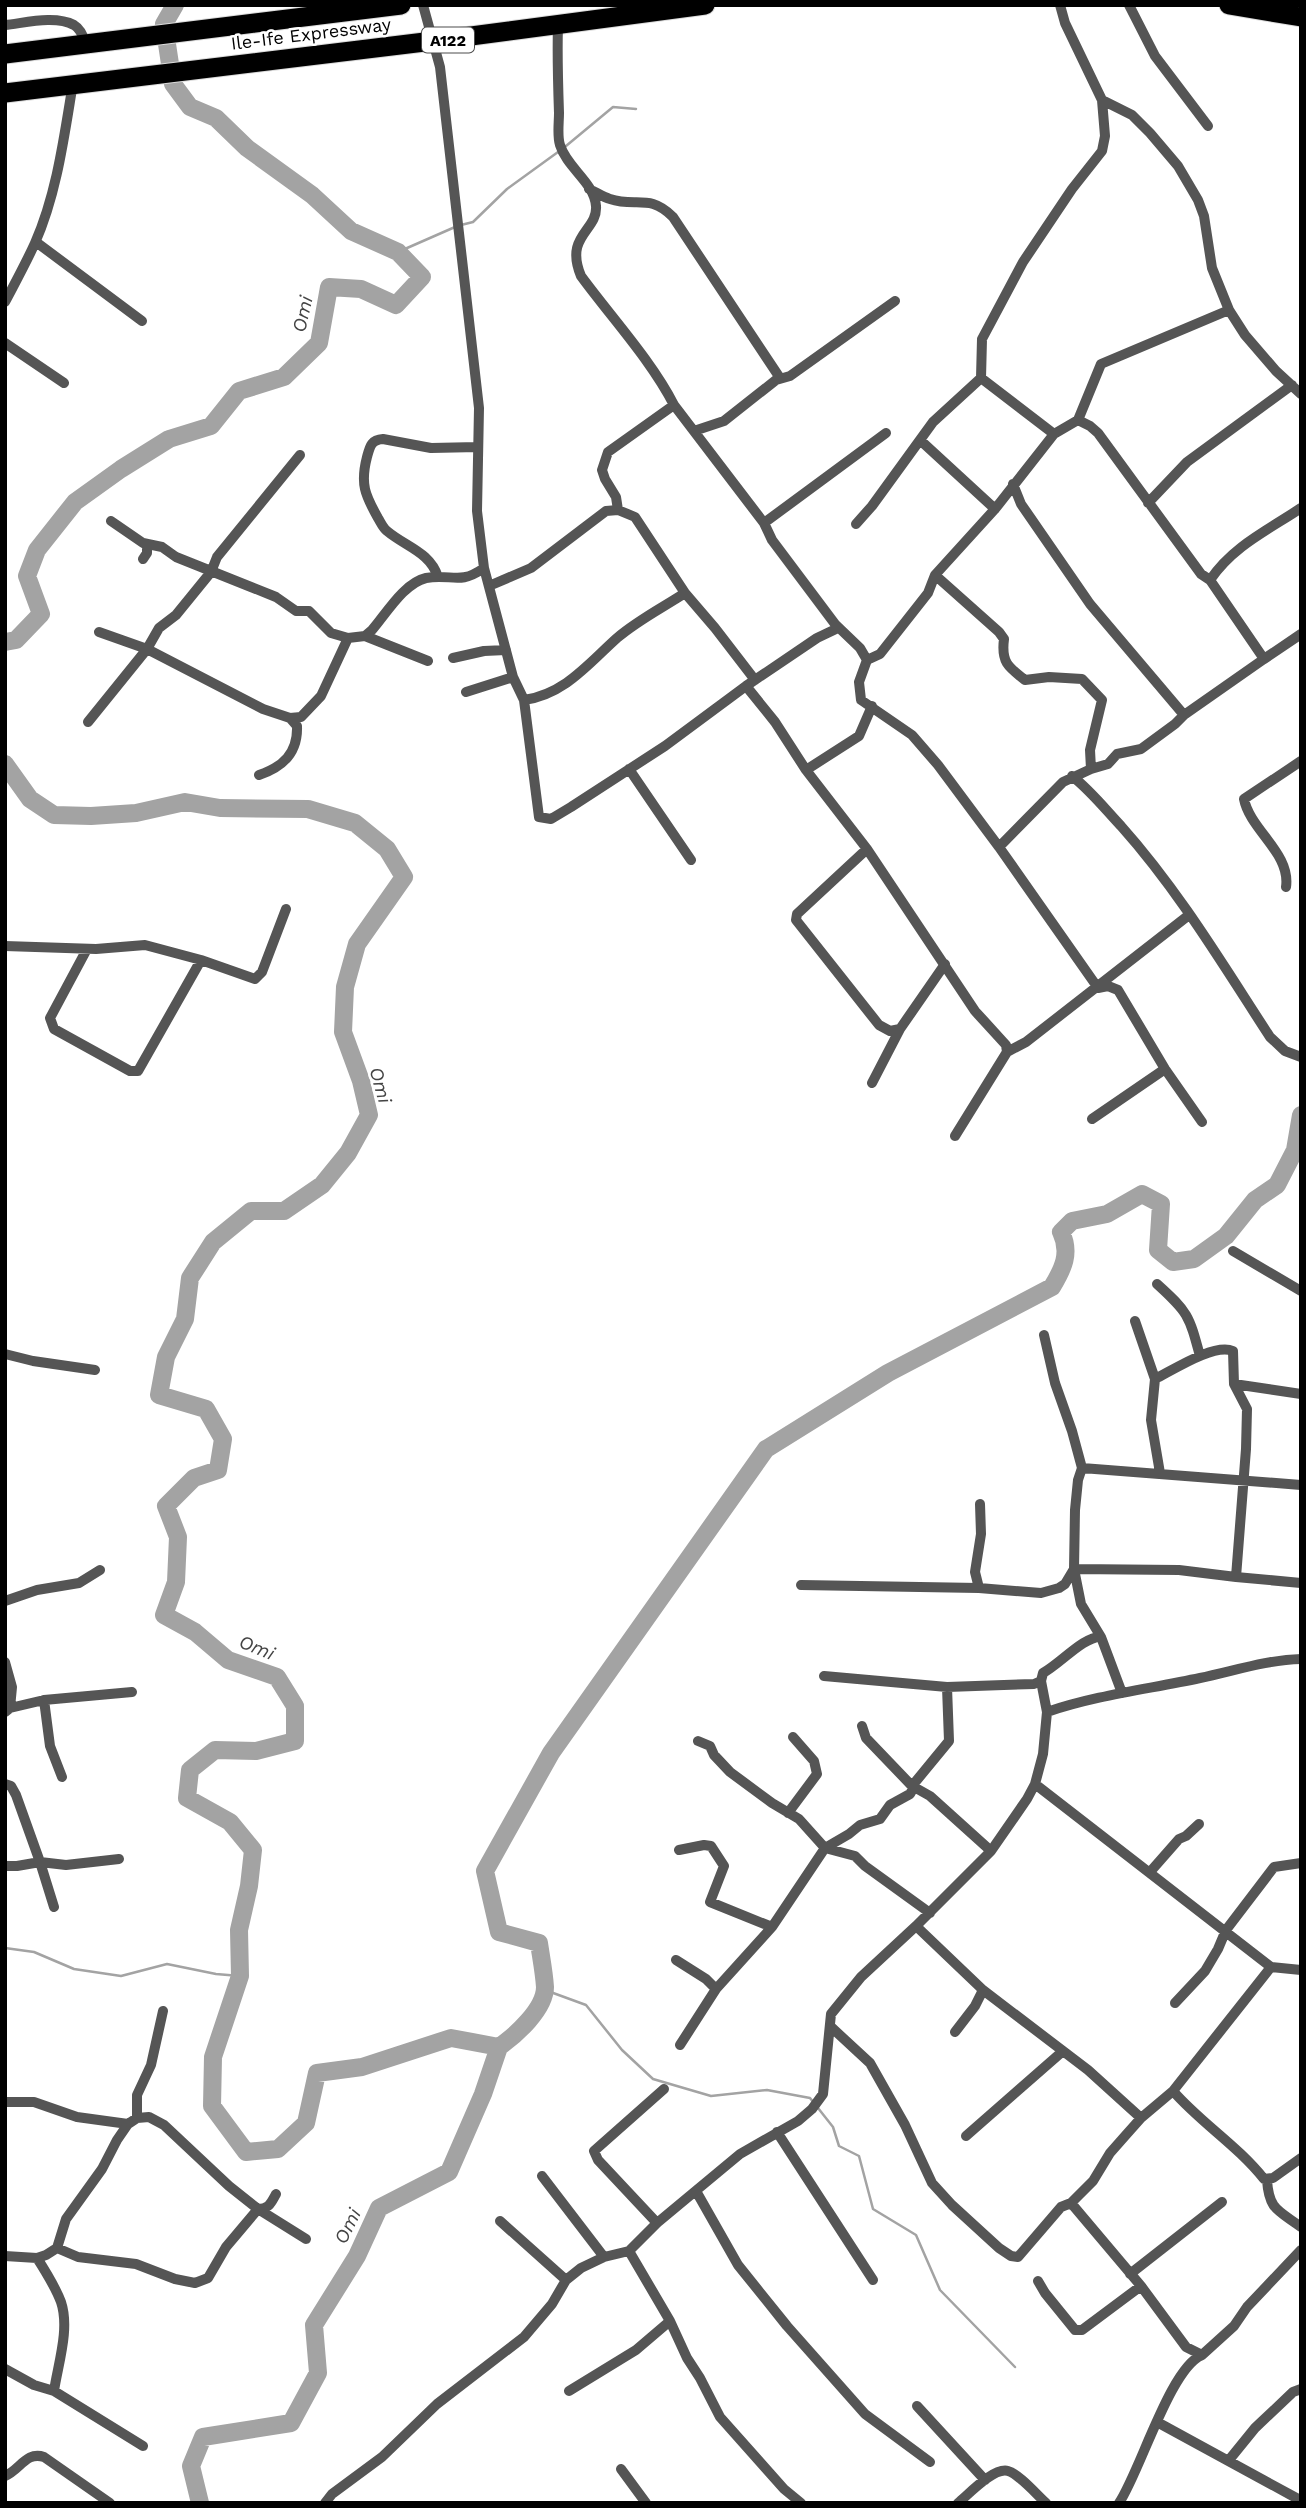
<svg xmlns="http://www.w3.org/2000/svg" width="1306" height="2508" font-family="'Work Sans',sans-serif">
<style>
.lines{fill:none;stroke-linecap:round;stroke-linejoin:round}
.stream{stroke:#a3a3a3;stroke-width:2.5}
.river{stroke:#a3a3a3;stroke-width:18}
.highway-casing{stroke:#dbdbdb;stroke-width:21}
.street{stroke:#555;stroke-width:10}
.highway{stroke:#000;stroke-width:19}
.labels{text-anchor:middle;stroke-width:5;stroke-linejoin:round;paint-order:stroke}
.shield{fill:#fff;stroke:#4c4c4c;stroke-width:2}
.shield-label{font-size:16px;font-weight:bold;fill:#000}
.street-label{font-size:18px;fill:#000;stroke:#fff}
.water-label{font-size:19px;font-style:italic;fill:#444;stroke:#fff}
</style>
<rect width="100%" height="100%" fill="#fff"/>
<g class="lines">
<path class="stream" d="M566,146L613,107L636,109
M461,225L473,222L507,189L558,152
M398,252L455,227
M5,1948L34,1952L74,1969L121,1976L167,1964L216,1974L240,1976
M545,1990L586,2005L622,2050L653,2079L711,2096L767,2090L810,2098L814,2103
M818,2108L833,2127L839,2146L859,2156L873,2209L916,2235L940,2290L1015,2367"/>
<path class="river" d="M5,642L16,640L41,614L27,576L37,550L75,502L121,469L169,439L211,426L239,391L284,377L319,343L329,287L361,289L396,305L422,277L398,252L351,231L312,195L247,148L216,118L190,107L173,84L164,24L175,5
M5,764L30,799L54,815L91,816L136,813L185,802L220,808L308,809L355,823L387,849L404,877L357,944L345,987L343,1032L361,1081L369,1115L348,1153L322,1185L284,1211H251L213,1242L190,1278L185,1319L166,1357L159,1395L206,1409L223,1439L218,1470L194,1478L166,1506L178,1537L176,1582L164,1615L195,1632L228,1660L277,1677L295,1706V1741L256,1751L215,1750L190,1770L187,1798L230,1822L253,1850L249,1886L239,1930L240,1976L213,2057L212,2106L246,2152L278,2149L306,2123L317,2073L362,2067L451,2038L499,2047L483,2094L449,2172L379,2208L357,2256L314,2325L318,2373L291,2423L203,2437L191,2466L200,2503
M499,2047C516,2035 545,2009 545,1987C544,1972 541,1957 539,1943L499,1932L485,1871L551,1753L766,1449L888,1373L1052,1287C1063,1269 1071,1253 1061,1232L1072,1221L1107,1214L1142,1194L1161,1204L1158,1250L1173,1262L1194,1259L1226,1236L1255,1200L1277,1185L1295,1150L1301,1115"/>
<g class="highway-casing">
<path id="highway" d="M1229,5L1301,17
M5,54L401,5
M5,93L433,41L705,5"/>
</g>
<path class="street" d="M423,5L440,67L479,408L477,511L484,568L513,677L524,700L539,817L551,819L571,807L665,746L746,686L817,638L838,628L835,624
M1060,5L1065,23L1102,100L1132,115L1150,133L1178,166L1198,200L1204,216L1212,268L1229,310L1245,335L1276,371L1301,394
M1129,5L1155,56L1208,126
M5,25C25,23 55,15 74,25C81,29 83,37 86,44
M558,26C557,55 558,84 559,113C559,123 557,136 560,145C567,168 594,182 596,206C598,231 564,235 581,276C611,317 651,360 674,405L764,523L772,540L835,624L860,648L867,660
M589,189C596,192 603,197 610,199C636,208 649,193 673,217L780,378
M36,242L142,321
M5,302C15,283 26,263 35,243C57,193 64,137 73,83
M5,343L64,383
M981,378L1054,434
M694,431L724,421L776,380L790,376L895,301
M920,440L995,509
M1013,484L1021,504L1090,604L1184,715
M1148,503L1187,462L1292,385
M618,510L616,497L605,479L602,470L608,452L674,405
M111,521L143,543L162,547L176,557L276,597L296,611H309L331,633L348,638
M764,523L886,433
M856,524L872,506L933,422L981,378L982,339L1023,262L1072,189L1102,151L1105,136L1102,100
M143,559L147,553V544
M935,575L999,632L1004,639C1001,662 1008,667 1025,680L1049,677L1082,679L1102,700L1090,750L1091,769
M438,577C430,552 406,547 387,531C383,528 381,523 378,518C365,495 360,484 367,457C370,446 371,440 383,439L431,448L478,447
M1210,580C1233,546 1268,530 1301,508
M489,586L531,568L606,511L618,510L635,517L685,593L715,628L755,680
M99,632L147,649L263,709L290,718
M365,636L428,661
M453,658L484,651L506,650
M1264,659L1301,634
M746,686L775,722L806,770L867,849L975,1011L1006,1045L1007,1052L955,1136
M466,692L513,677
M524,700C565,694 588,664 617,638C638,620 662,608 685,593
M88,722L147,649L159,628L176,615L211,572L217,557L300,455
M629,769L691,860
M806,770L859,736L872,706
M259,775C283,767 298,753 297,726L290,718L301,717L321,696L348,638L365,636L372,630C386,614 404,583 426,578C452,573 458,586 484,568
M1072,776C1091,791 1105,809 1121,826C1179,891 1223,965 1270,1037L1285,1051L1301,1057
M999,847L1063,782L1091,769L1108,764L1117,754L1141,749L1175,724L1184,715L1264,659L1210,580L1201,574L1098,433L1090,426L1078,420
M867,849L797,914L796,920L879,1025L890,1031L900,1029L945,964
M1286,887C1291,853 1250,830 1244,799L1301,761
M5,946L96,949L145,945L201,960L255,979L262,972L286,909
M87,949L50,1018L54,1029L130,1071H138L201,960
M1007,1052L1026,1042L1189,915
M872,1083L900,1029
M1092,1119L1165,1069
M1202,1122L1165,1069L1118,990L1108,986L1098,988L999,847L938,765L912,735L861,700L859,682L867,660L880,654L928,593L935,575L995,509L1054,434L1078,420L1101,364L1229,310
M1233,1251L1301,1291
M1157,1284C1188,1312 1189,1315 1200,1356
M1135,1321L1155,1379
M5,1354L33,1361L95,1370
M1234,1384L1301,1394
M1082,1468L1301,1485
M1236,1577L1301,1583
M801,1585L979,1588L1041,1593L1059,1588L1065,1584L1074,1569L1075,1510L1078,1480L1082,1468L1072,1431L1055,1383L1044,1335
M979,1588L975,1572L981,1534L980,1504
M5,1601L37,1590L79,1583L100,1570
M1101,1637L1122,1693
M5,1662L12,1687L10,1708L5,1712
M1041,1681L1043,1673C1060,1664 1084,1636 1101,1637L1081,1604L1074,1569L1179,1570L1236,1577L1246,1449L1247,1409L1234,1384L1233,1351C1214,1343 1173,1370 1155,1379L1151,1420L1160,1473
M44,1700L50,1746L62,1777
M10,1708L44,1700L132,1692
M1047,1712C1097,1695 1149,1689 1200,1678C1234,1671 1266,1660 1301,1659
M862,1726L866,1738L912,1786L949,1741L947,1687
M698,1741L710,1746L714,1755L730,1772L772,1803L799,1819L825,1848L855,1856L865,1866L930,1913
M5,1784L11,1786L16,1795L40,1862L17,1866H5
M1035,1784L1271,1967L1173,2091
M788,1813L817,1774L814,1761L793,1737
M679,1850L704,1845L711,1846L724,1866L710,1902L772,1927
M1150,1872L1179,1839L1186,1836L1199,1824
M54,1907L40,1862L66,1865L119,1859
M916,1926L983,1990L1088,2070L1141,2118
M676,1960L706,1979L716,1989
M1271,1967L1301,1970
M1175,2003L1205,1971L1218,1949L1226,1930L1274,1867L1301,1863
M830,2026L870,2063L905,2125L932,2183L952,2205L999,2248L1011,2256L1018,2257L1061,2207L1071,2203L1141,2286L1186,2347L1202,2355
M955,2032L975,2006L983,1990
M680,2045L716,1989L772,1927L825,1848L849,1834L860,1825L880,1819L890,1805L910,1794L914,1787L930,1796L991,1851
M5,2102H34L77,2117L128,2124
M137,2118V2095L151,2065L163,2011
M777,2132L873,2280
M966,2136L1063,2051
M542,2176L604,2257
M1267,2180C1269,2210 1278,2210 1301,2227
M696,2191L738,2265L787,2326L865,2414L930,2462
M1071,2203L1093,2181L1110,2153L1125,2136L1141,2118L1173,2091C1201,2123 1238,2146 1264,2179L1273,2178L1301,2158
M500,2221L566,2280
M657,2223L598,2160L594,2151L664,2089
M57,2248L78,2257L136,2264L175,2279L195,2283L208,2278L226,2247L258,2209C269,2209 271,2203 276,2194
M629,2251L670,2321L687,2358L700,2378L720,2417L784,2489L801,2503
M5,2256L37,2258L46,2255L57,2248L66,2219L102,2169L117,2140L128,2124L137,2118L149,2117L164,2125L229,2186L258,2209L306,2239
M37,2258C46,2272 55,2286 61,2302C70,2329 58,2364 54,2391
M1130,2274L1222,2202
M1038,2281L1045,2293L1075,2330H1082L1141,2286
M5,2369L34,2385L54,2391L143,2446
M569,2391L636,2350L670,2321
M917,2406L985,2480
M1157,2422L1300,2500
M1229,2460L1255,2428L1293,2392L1301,2389
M621,2469L646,2503
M5,2476C20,2470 26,2451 44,2457L110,2503
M325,2503L332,2494L382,2457L437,2404L524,2337L552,2304L566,2280L581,2268L604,2257L629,2251L657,2223L740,2154L798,2121L812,2109L823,2094L831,2014L861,1977L916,1926L991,1851L1027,1799L1035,1784L1043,1754L1047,1712L1041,1681L1034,1684L947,1687L824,1676
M958,2503C969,2494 994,2467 1008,2471C1019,2474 1037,2495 1046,2503
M1119,2503C1140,2472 1170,2368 1202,2355L1234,2326L1247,2307L1301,2250"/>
<use href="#highway" class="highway"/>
</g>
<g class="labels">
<rect class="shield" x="422" y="27.5" width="52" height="25" rx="5"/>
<g class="shield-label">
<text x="448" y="46">A122</text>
</g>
<g class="street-label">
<text transform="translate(311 34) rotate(-7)" y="6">Ile-Ife Expressway</text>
</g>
<g class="water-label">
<text transform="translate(302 314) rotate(-77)" y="7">Omi</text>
<text transform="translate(381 1085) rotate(74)" y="7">Omi</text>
<text transform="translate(257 1647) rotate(22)" y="7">Omi</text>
<text transform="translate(347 2226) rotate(-64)" y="7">Omi</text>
</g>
</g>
<rect width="1306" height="2508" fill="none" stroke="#000000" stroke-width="14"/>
</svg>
